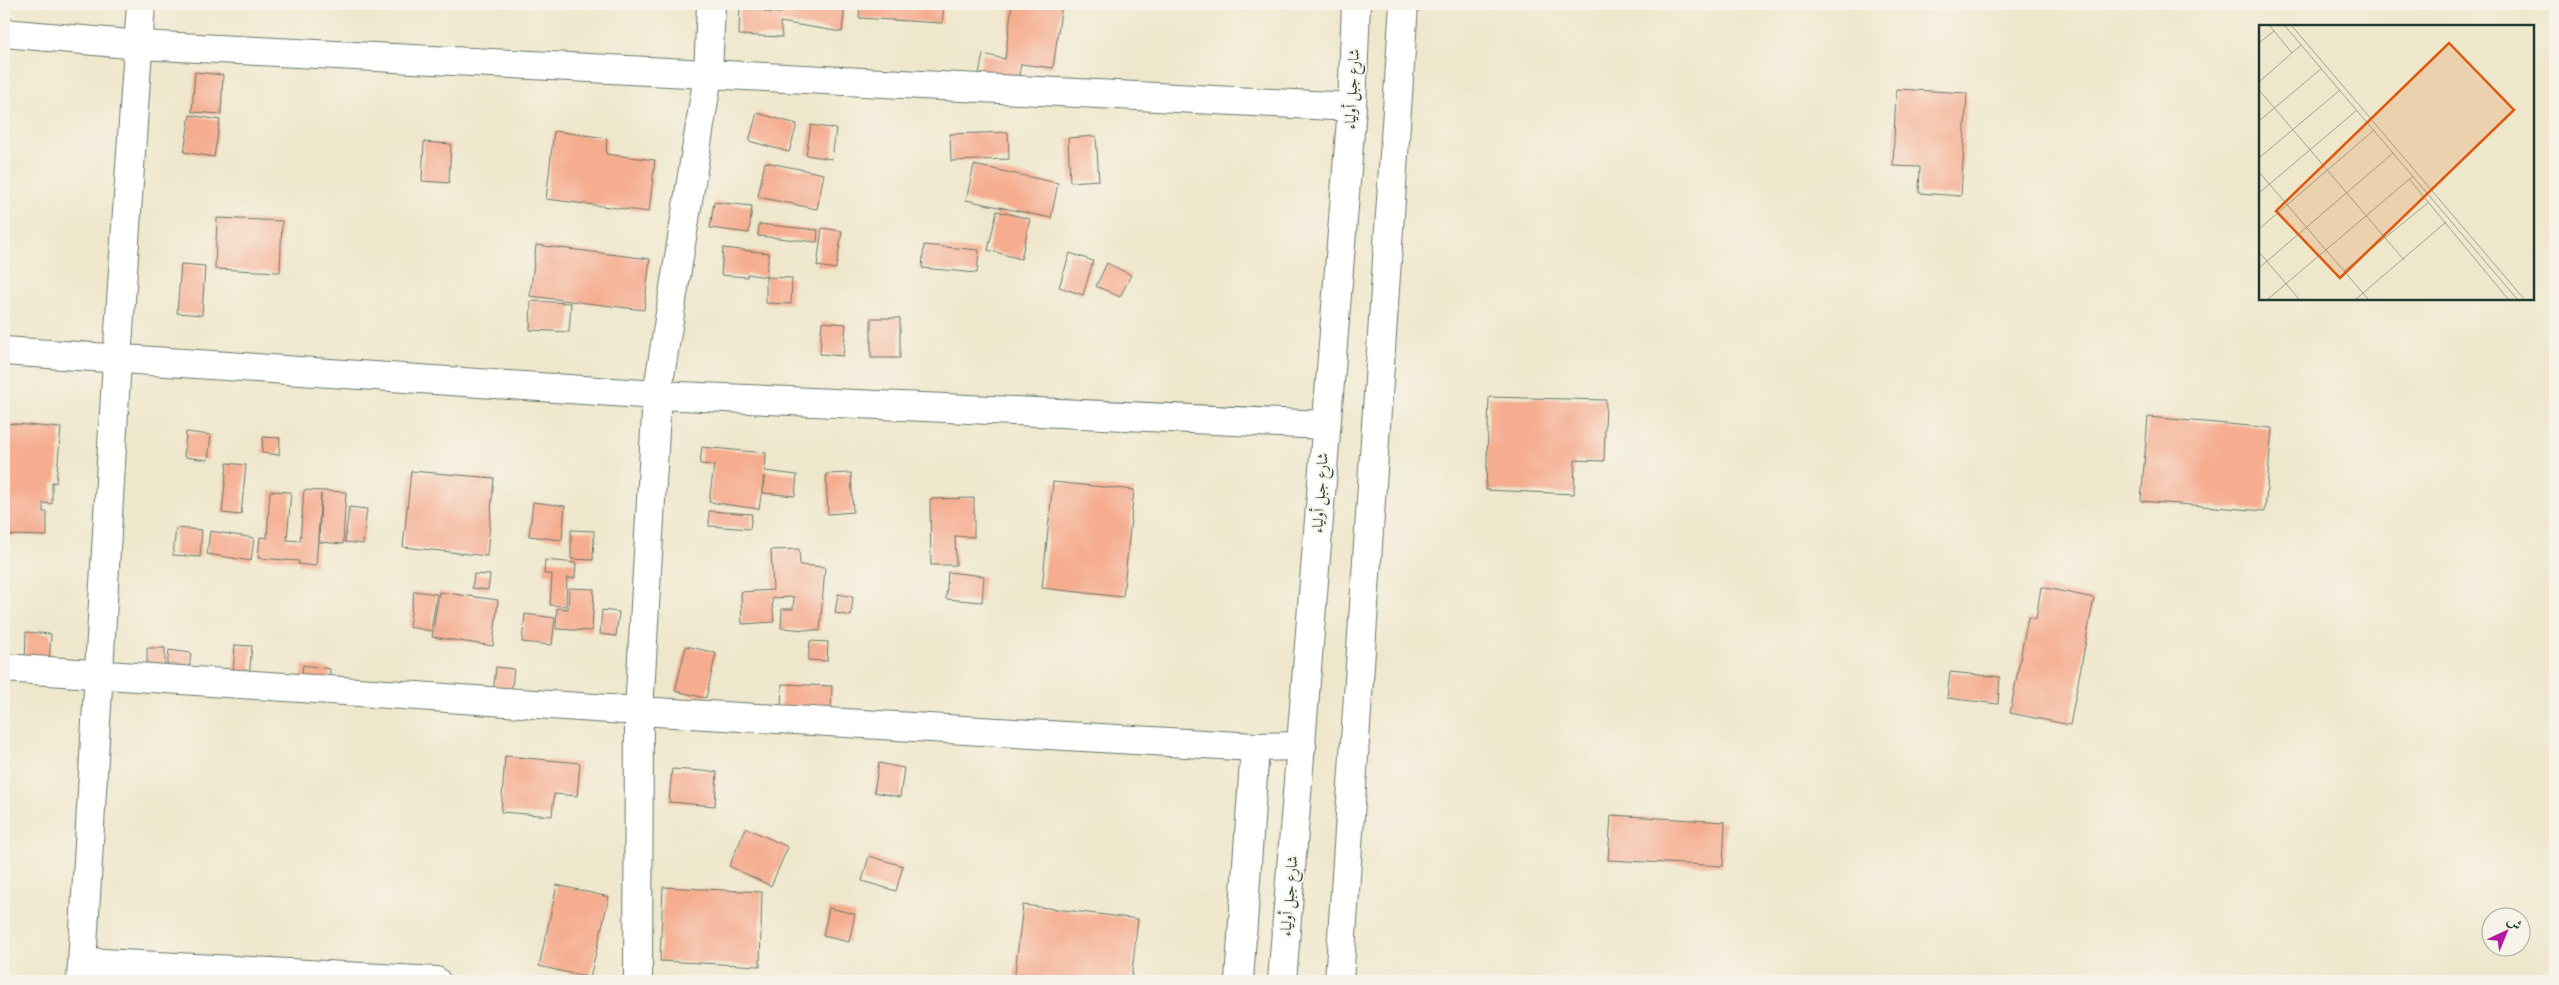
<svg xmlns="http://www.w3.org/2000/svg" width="2559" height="985" font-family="'IM FELL English',Amiri,serif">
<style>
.building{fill:#f5ac8f}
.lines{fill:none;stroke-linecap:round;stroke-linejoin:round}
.minor-casing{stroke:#687869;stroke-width:30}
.primary-casing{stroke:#687869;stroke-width:30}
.minor{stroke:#fff;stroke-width:28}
.primary{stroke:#fff;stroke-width:28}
.labels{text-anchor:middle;stroke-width:4;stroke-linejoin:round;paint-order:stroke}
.street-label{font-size:15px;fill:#1f3d34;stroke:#f7f3e8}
.inset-road{fill:none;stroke:#9ca38f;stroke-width:1}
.view{fill:#de580e;fill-opacity:0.15;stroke:#de580e;stroke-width:2.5}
.inset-edge{fill:none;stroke:#1f3d34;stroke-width:2.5}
</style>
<rect width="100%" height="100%" fill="#f7f3e8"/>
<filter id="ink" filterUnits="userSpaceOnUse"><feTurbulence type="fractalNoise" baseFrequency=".02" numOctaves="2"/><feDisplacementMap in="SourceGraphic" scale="10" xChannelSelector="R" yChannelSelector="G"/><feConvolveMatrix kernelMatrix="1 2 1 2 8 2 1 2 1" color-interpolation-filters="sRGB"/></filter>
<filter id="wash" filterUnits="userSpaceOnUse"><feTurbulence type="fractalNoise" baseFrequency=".0096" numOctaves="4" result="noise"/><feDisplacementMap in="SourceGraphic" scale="20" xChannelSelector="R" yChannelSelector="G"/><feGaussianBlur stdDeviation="1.12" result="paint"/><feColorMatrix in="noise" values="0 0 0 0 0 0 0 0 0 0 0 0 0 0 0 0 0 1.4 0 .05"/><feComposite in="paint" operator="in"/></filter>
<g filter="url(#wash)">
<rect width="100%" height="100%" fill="#efe7cc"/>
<g id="blocks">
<path class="building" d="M740,4H765V12L781,13L782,4L838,6L831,4H845L842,32L780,22L782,37L739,35Z
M860,4H944L942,23L859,18Z
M1012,4H1062L1053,68L1021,64L1018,81L979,74L983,54L1005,59Z
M195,72L223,75L221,114L192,112Z
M1896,89L1967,93L1961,196L1919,193L1920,167L1893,166Z
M757,113L797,124L789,152L749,141Z
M190,115L220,120L214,157L184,152Z
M811,125L836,129L832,159L806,155Z
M554,131L607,138L606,154L655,160L649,212L546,199Z
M1008,132L1009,159L951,161L950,134Z
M1096,136L1099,180L1070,182L1068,138Z
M424,142L451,144L449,183L422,181Z
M765,162L824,174L817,209L758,197Z
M974,165L1058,183L1051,218L966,200Z
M714,202L752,206L749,233L710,228Z
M997,211L1030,219L1021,259L988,250Z
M217,218L282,221L280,272L215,269Z
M759,224L818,230L817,242L758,236Z
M822,228L842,231L836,269L817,266Z
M536,245L650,259L644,310L530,296Z
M924,245L979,250L977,273L922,268Z
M723,248L769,253L766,277L747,274V277L721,275Z
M1070,253L1093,261L1083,295L1059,287Z
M1107,263L1131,275L1120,297L1096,286Z
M181,264L205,266L202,315L177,313Z
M766,277L792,278L791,304L766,303Z
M531,301L571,303L569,332L530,330Z
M871,318H900V358H871Z
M822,322L846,324L843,356L820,354Z
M1489,397L1606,400L1604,461L1575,460L1574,494L1486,490Z
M2148,417L2272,428L2265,511L2141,501Z
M4,423L61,428L56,483L52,482V504L43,503V512H47V536L4,535Z
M186,432L211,435L208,460L184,457Z
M263,437L280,438L279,455L262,453Z
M702,447L766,453L765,471L797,475L795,496L763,493L764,476L759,509L709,502L714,465L700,464Z
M227,463L246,465L241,515L222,513Z
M411,471L494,478L487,556L403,547Z
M851,473L853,512L828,514L826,474Z
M1053,482L1134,490L1123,597L1042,588Z
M304,490L346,492L343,544L319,542L321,494L316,566L298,564L299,561L258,558L260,537L267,538L270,491L291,492L287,540L300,541Z
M974,498V537L955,536L956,565H931L930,499Z
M533,502L565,506L562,540L529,536Z
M349,507L367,509L363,544L345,542Z
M709,511L752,514L750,529L709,526Z
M176,528L202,530L200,557L173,555Z
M571,530L594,531L593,560L571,559Z
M210,531L254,538L251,561L207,554Z
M799,549L800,565L825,567L820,631L781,628L782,609H793L794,597L772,598L774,622L742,624L741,592L773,590L771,550Z
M545,560L576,563L575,578H567L566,606L550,605L552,574H544Z
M948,572L984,576L982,602L946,599Z
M474,574L490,575L488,590L472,588Z
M2041,587L2094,598L2070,725L2010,713L2028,617L2036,619Z
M569,588L594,589L592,631L556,629L557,608L568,609Z
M414,591L437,594L431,631L409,627Z
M439,592L498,600L493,646L432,637Z
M838,594L853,597L851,616L835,613Z
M602,610L619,612L616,636L600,634Z
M525,614L555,618L552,645L522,642Z
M26,632L51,634L49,665L25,664Z
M810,641L828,642L827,661L808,660Z
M235,645L252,646L249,677L233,675Z
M686,646L716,653L706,698L675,691Z
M147,648H165V671H147Z
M169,650L191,653L188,678L166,675Z
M303,665L330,669L329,683L301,681Z
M496,667L514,669L511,694L493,693Z
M1950,672L2000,677L1998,704L1947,698Z
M782,684L832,686L831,711L781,708Z
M505,756L580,763L577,796L554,794L552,816L501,812Z
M879,763L904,768L900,797L874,792Z
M672,769L717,772L715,806L669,802Z
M1611,815L1725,822L1723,866L1608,860Z
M746,828L788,847L771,886L729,866Z
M869,856L903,866L896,891L862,881Z
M557,885L609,897L590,978L539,966Z
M663,887L762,892L760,966L660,961Z
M1023,905L1138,919L1131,981H1014Z
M829,908L855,914L849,942L823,936Z"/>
</g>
</g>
<g filter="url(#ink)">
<use href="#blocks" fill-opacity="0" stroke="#687869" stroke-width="1"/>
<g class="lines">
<g class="minor-casing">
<path id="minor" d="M4,33L140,45L1352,107
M4,351L657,395L1325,425
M4,668L639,711L1255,747L1302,746
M83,962L436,981
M81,981L117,360L141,4
M638,981L639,711L657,395L708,75L711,4
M1239,981L1255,747"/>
</g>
<g class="primary-casing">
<path id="primary" d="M1282,981L1352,107L1356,4
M1339,981L1404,4"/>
</g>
<use href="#minor" class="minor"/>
<use href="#primary" class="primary"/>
</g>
</g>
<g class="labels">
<g class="street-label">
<text transform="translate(1352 89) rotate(-87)" y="5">شارع جبل أولياء</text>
<text transform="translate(1320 493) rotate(-86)" y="5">شارع جبل أولياء</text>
<text transform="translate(1289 896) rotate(-85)" y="5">شارع جبل أولياء</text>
</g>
</g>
<g transform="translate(2259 25)">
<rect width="275" height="275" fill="#efe7cc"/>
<path class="inset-road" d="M11,1L33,28M26,1L258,274M33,1L265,274M0,18L15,6M0,57L42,20M0,65L145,235M0,96L63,43M0,133L81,65M0,147L109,274M151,155L249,274M0,168L98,85M0,204L115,105M0,227L40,274M0,243L134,128M85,246L170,177M9,274L154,151M97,274L187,197"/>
<path class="view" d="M190,18L255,85L81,253L17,186Z"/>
<rect width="275" height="275" class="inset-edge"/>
</g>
<rect width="2559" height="985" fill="none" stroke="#f7f3e8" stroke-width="20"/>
<g transform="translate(2506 932) rotate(44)"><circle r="24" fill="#f7f3e8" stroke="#a1aaa0"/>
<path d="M0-4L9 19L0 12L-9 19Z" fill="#b5179e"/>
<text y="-8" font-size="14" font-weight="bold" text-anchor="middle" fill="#1f3d34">ش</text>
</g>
</svg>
